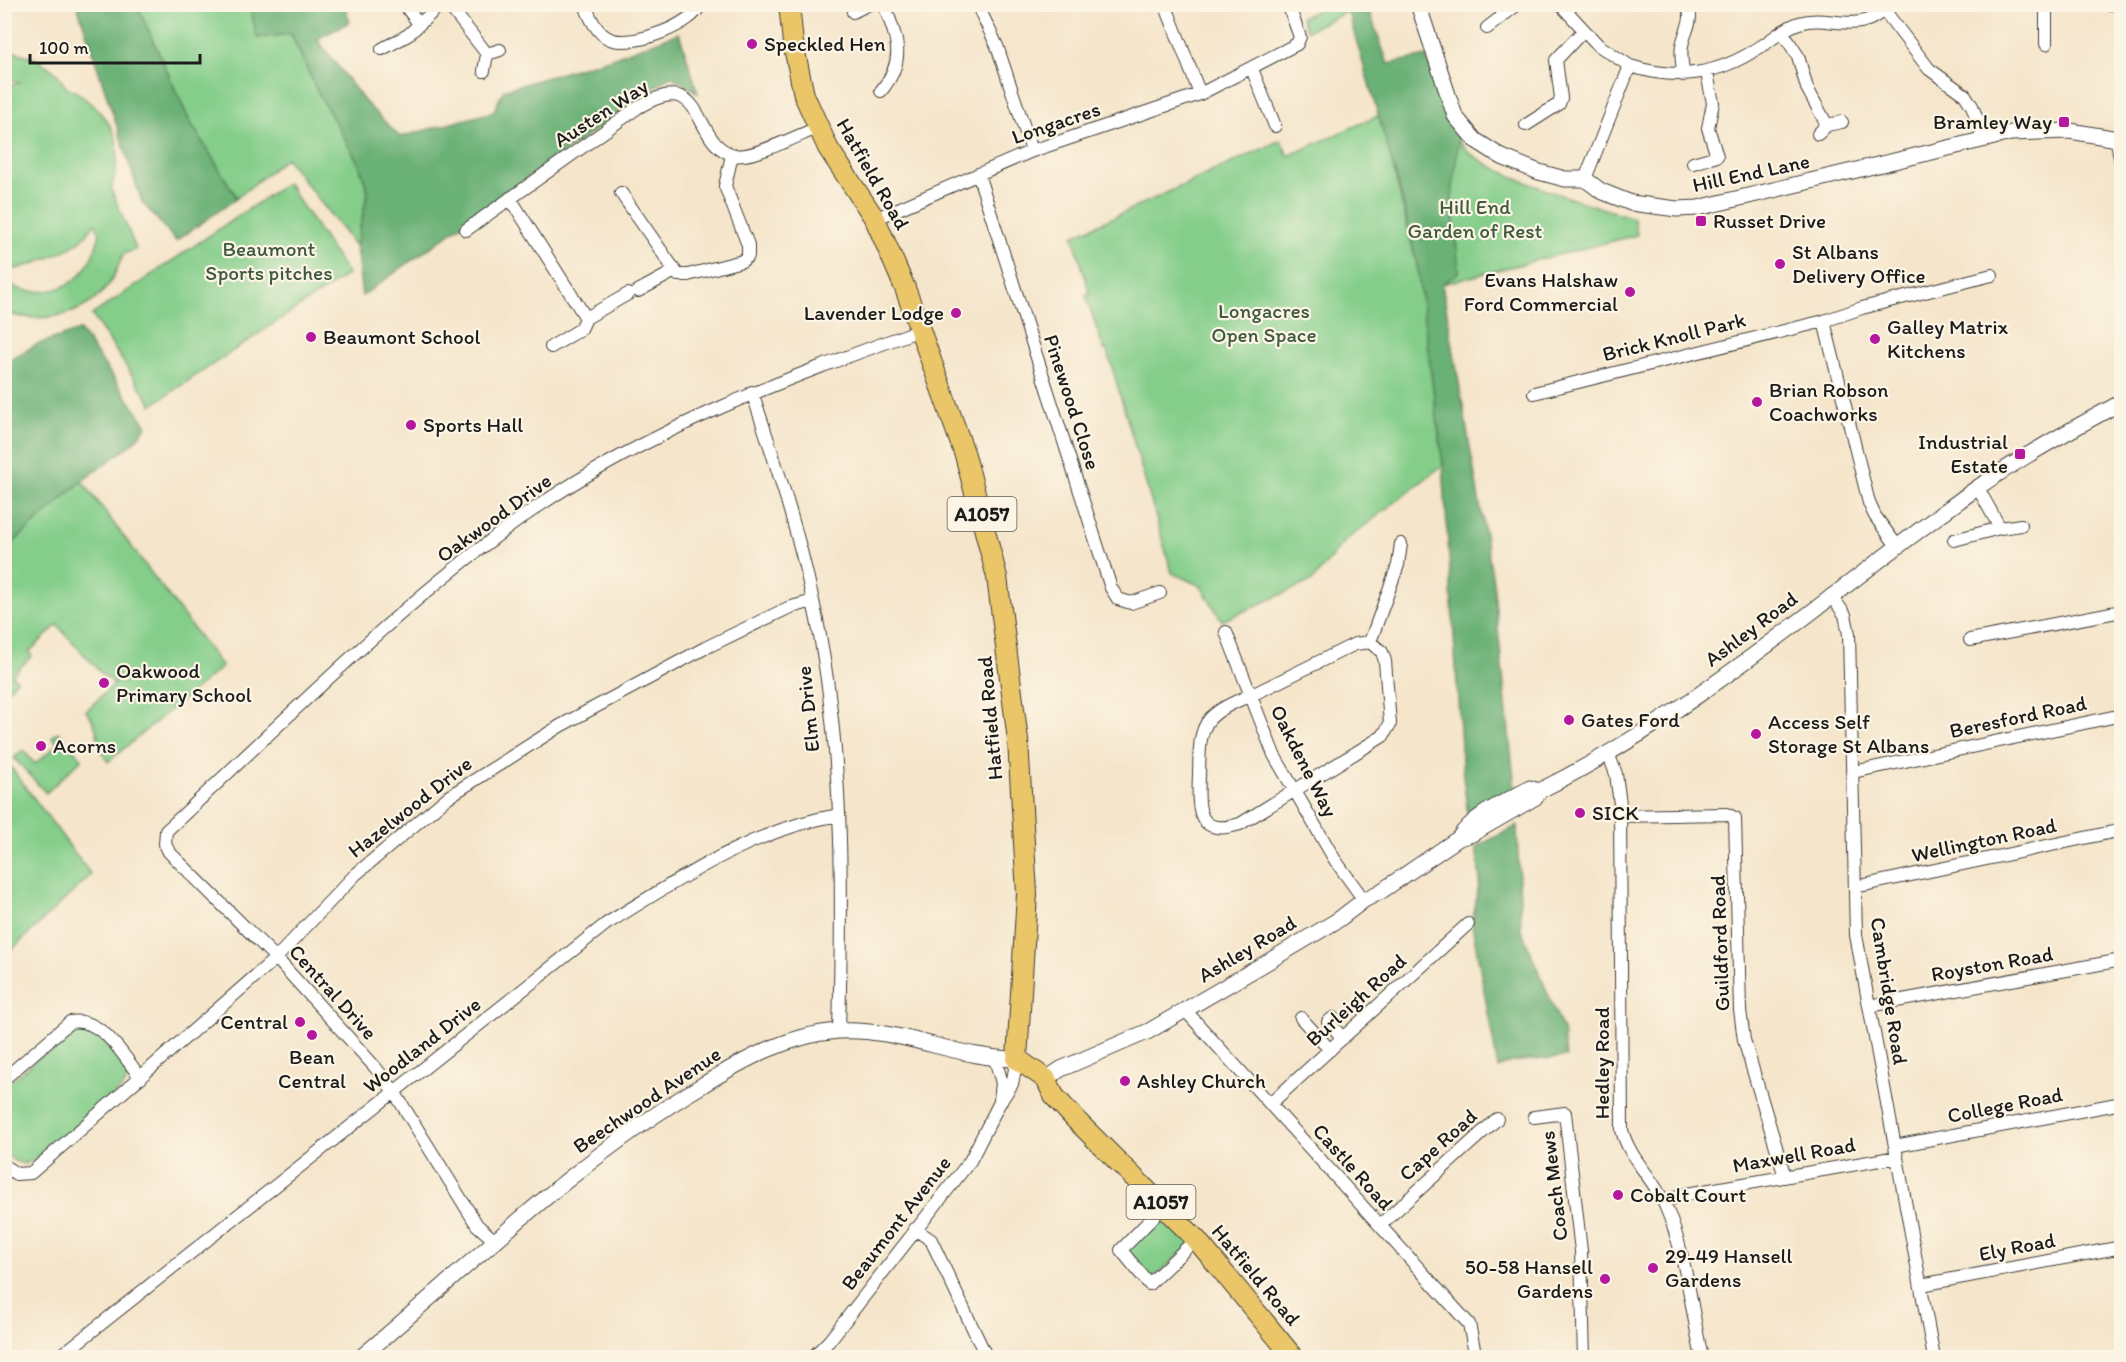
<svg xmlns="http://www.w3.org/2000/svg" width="2126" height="1362" font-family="Itim,sans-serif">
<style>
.green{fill:#84ce8a;stroke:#507553;stroke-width:1.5}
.forest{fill:#6bb176;stroke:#446649;stroke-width:1.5}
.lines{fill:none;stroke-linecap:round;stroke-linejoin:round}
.minor-casing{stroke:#3d3a36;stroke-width:14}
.tertiary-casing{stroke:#3d3a36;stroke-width:17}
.primary-casing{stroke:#3d3a36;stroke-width:22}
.minor{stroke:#fff;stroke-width:12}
.tertiary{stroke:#fff;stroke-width:15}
.primary{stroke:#eac669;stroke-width:20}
.poi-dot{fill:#b5179e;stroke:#fcf5e5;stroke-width:2}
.labels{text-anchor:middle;stroke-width:4.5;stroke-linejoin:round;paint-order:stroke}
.shield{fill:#fcf5e5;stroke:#5f5d58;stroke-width:1.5}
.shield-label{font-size:20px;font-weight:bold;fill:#1c1c1c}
.poi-label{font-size:21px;fill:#1c1c1c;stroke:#fcf5e5;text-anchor:start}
.street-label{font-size:21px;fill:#1c1c1c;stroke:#fcf5e5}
.park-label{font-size:21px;fill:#405a42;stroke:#fcf5e5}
</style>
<rect width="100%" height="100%" fill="#fcf5e5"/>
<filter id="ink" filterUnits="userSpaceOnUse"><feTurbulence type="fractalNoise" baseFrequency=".0167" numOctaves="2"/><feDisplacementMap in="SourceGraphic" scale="12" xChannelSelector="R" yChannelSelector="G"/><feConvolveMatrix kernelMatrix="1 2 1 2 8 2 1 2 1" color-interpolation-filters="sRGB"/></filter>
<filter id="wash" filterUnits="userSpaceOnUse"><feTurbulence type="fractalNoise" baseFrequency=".008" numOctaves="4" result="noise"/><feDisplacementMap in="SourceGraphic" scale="24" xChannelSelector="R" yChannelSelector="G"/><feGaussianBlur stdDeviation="1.35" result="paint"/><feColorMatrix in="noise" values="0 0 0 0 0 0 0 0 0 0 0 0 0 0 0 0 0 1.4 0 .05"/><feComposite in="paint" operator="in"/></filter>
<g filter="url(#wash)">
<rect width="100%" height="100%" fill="#f5e5ca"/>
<path class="green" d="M137,5H250L257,38L291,34L316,89L358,162L368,191L356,247L286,158L237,198L189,120Z
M1332,5H1346L1348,11L1307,31L1301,17Z
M5,50C25,53 43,60 58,75C61,79 63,84 66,87C69,90 74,90 78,93C116,123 126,141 111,189L136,249L124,254C119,262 117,271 112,279C90,317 43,324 5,313V281C24,297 61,294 79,276C90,265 96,249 100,234L95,223C90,229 86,237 80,241C66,253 22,270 5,270V88L20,82L5,78Z
M1433,75C1441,98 1446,124 1461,144C1485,175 1595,206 1634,218L1637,235L1442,284L1391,88Z
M1380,115L1417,265L1443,465L1345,541L1312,581L1222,621L1201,586L1172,573L1107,350H1104L1086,296L1090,294L1073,236L1281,140L1288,156Z
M287,183L348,274L152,405L92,315Z
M82,481L222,667L108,762C94,746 102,728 86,711L115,683L104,676L57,625L29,652L32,656L12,675L17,680L5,693L4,550Z
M58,732L82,759L46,793L14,758L23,750L35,764L58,744L52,737Z
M4,758L91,875L5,956H4Z
M77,1026L96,1033L125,1066L127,1077L125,1085L45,1154L25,1164L14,1161L5,1153V1086Z
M1165,1212L1193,1242L1149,1283L1123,1253Z"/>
<path class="forest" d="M77,5H137L189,120L237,198L176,241L142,202Z
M250,5H344L350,22L317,39L365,102L400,137L493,112L504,90L609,59L679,33L698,93L671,76L362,296L356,247L368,191L359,164L316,89L291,34L257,38Z
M1346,5H1367L1388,64L1426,56L1448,116L1459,133L1452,198L1459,272L1442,284L1493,581L1515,789L1468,815L1463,777L1443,465L1417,265L1400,190Z
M80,330L147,426L132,444L82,481L5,550V362L38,344Z
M1517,826L1521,929L1563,1030L1566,1057L1511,1062L1498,1068L1472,924L1480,879L1476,847Z"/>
</g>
<g filter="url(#ink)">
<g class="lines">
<g class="minor-casing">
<path id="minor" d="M404,4L419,24
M448,4L487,54L484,71
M585,4C590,19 598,36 613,40C636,46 692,25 701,4
M977,4L997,46L1032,151
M1165,4L1200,94
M1497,4L1505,14L1518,4
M1560,4L1598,45L1630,66
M2046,4V44
M2052,4H2112
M1884,10L1929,69L1965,95L1972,106L1985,140
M853,12L869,4
M1487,28L1505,14
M1783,33L1798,56L1807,88L1827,125
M382,49L408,35L441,4
M487,54L500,50
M1252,69L1275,126
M1683,75C1683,66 1680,55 1682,46C1684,31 1697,17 1685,4
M881,91C907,59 897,40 884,4
M1526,125L1559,104L1561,98L1556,60L1584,30
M1818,134L1827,125L1842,122
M1693,163L1717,156L1708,128L1713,103L1707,73
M978,174L1111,588L1118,599L1131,603L1160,593
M1585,179L1630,66C1678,81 1718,75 1760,47C1772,40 1785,27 1799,23C1831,13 1860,39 1889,4
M621,193L678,275H688L742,261L748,256V245L725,186L732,155
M510,198L586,318L581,329L551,347
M875,219L1032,151L1200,94L1297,44L1300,37L1288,4
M466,230L637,108C709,64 690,146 735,155C752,159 799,135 817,128
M638,291L673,272
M586,318L628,294
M1824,321L1869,503L1875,516L1897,546
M752,392C775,461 798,530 813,601C844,742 843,888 839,1031
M1534,393L1824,321L1862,308L1992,275
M1978,488L2000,528L2021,525
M1954,540L2000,528
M1831,595L1845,615L1849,634L1856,935L1934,1358
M1226,632L1274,755L1335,860L1364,900
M1970,640L2122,611
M1370,642L1382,652L1385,661L1390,724L1383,736L1240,824C1195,838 1198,807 1199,774C1200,754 1197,727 1215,714C1227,704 1245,698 1260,691C1292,675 1323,660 1355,644Z
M1370,642L1398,565L1401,544
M1608,753L1616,774L1620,804L1622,1130C1629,1159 1654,1178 1665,1205C1686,1253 1691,1307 1702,1358
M1853,772L2122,715
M1620,816L1726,814L1735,818L1740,1010L1744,1040L1785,1177
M1855,887L2122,830
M1869,1006L2122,960
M1185,1010L1469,1324L1476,1358
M1301,1018L1330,1050
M1333,1018L1328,1022L1343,1038
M995,1059L1002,1083L1000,1100
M4,1079L70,1022C102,1016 123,1056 141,1078
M1270,1104L1468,924
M1534,1117L1565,1113L1581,1251L1584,1358
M1895,1146L2122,1103
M4,1165L16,1174L31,1173L276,958L355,875L448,797L560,726L705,648L788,608L813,601
M1664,1202L1681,1195L1897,1157
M1164,1206L1121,1250L1149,1284L1196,1239
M1380,1225L1497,1119
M915,1229L931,1240L987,1358
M494,1240L477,1225L393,1090L375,1067L276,958L169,852L165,844L166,831C286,720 402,600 537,507C654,427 788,378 920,330
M1921,1285L2122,1247
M58,1358L606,924C679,879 753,829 839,815
M812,1358L829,1341L970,1161L999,1104L1012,1084L1017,1059"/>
</g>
<g class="tertiary-casing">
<path id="tertiary" d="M1418,4L1455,116L1475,140L1502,157L1539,172L1565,179H1585L1601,191L1631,203L1677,209L1698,208L2011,133L2070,131L2118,139L2122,138
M2118,139L2122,160
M1459,838C1474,814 1506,802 1530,788L1539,791
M1046,1079L1061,1069L1149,1031L1264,964L1338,920L1364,900L1380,892L1459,838L1472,834L1536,797L1539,791C1698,712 1833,590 1977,488C2023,456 2072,429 2122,402
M360,1358C472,1264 575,1161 701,1086C743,1060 788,1035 838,1031C899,1027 957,1059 1017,1059"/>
</g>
<g class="primary-casing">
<path id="primary" d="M789,4L793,43L804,95L828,148L875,219L905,288L965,455L997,577L1018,740L1027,894L1017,1059L1046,1079L1054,1096L1076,1120L1196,1239L1294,1358"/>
</g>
<use href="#minor" class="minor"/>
<use href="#tertiary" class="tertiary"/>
<use href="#primary" class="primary"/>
</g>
</g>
<g class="poi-dot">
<circle cx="752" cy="44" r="6"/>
<rect x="2058" y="116" width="12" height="12" rx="3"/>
<rect x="1695" y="215" width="12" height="12" rx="3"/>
<circle cx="1780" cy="264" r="6"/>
<circle cx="1630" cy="292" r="6"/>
<circle cx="956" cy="313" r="6"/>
<circle cx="311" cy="337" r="6"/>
<circle cx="1875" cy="339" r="6"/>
<circle cx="1757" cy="402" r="6"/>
<circle cx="411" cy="425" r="6"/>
<rect x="2014" y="448" width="12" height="12" rx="3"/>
<circle cx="104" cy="683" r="6"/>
<circle cx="1569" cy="720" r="6"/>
<circle cx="1756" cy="734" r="6"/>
<circle cx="41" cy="746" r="6"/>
<circle cx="1580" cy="813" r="6"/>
<circle cx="300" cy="1022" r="6"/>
<circle cx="312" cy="1035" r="6"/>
<circle cx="1125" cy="1081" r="6"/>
<circle cx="1618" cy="1195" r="6"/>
<circle cx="1653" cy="1268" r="6"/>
<circle cx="1605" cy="1279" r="6"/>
</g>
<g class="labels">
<g class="shield">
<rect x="947.5" y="497" width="69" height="34" rx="4.5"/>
<rect x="1126.5" y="1185" width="69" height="34" rx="4.5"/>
</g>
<g class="shield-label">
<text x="982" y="521">A1057</text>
<text x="1161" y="1209">A1057</text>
</g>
<g class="poi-label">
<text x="764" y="51">Speckled Hen</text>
<text x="2052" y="129" text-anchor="end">Bramley Way</text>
<text x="1713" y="228">Russet Drive</text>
<text x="1792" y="259">St Albans<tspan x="1792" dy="24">Delivery Office</tspan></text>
<text x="1618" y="287" text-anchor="end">Evans Halshaw<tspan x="1618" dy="24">Ford Commercial</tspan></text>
<text x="944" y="320" text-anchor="end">Lavender Lodge</text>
<text x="1887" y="334">Galley Matrix<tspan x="1887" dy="24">Kitchens</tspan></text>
<text x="323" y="344">Beaumont School</text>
<text x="1769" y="397">Brian Robson<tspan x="1769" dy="24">Coachworks</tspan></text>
<text x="423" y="432">Sports Hall</text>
<text x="2008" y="449" text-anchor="end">Industrial<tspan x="2008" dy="24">Estate</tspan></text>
<text x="116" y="678">Oakwood<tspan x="116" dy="24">Primary School</tspan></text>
<text x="1581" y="727">Gates Ford</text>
<text x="1768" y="729">Access Self<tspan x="1768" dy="24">Storage St Albans</tspan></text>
<text x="53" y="753">Acorns</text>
<text x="1592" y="820">SICK</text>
<text x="288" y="1029" text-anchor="end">Central</text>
<text x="312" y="1064" text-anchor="middle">Bean<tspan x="312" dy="24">Central</tspan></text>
<text x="1137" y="1088">Ashley Church</text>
<text x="1630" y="1202">Cobalt Court</text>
<text x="1665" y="1263">29-49 Hansell<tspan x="1665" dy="24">Gardens</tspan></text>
<text x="1593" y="1274" text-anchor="end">50-58 Hansell<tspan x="1593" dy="24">Gardens</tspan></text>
</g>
<g class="street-label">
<text transform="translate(601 113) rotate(-33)" y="7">Austen Way</text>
<text transform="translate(1056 123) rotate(-19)" y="7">Longacres</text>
<text transform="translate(1751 173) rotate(-12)" y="7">Hill End Lane</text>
<text transform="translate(873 174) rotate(60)" y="7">Hatfield Road</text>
<text transform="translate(1674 337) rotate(-14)" y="7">Brick Knoll Park</text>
<text transform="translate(1072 402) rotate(72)" y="7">Pinewood Close</text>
<text transform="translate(494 518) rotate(-36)" y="7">Oakwood Drive</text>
<text transform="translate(1751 629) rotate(-37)" y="7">Ashley Road</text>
<text transform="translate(808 709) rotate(-96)" y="7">Elm Drive</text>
<text transform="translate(2018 717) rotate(-12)" y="7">Beresford Road</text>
<text transform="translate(990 718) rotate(-95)" y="7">Hatfield Road</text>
<text transform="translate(1304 761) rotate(63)" y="7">Oakdene Way</text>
<text transform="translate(410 807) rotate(-38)" y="7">Hazelwood Drive</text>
<text transform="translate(1984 840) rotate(-12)" y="7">Wellington Road</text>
<text transform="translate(1720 943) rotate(-92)" y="7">Guildford Road</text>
<text transform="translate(1247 949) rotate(-31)" y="7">Ashley Road</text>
<text transform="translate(1992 964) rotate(-10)" y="7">Royston Road</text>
<text transform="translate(1889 991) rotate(81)" y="7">Cambridge Road</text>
<text transform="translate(333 992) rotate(48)" y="7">Central Drive</text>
<text transform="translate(1356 1000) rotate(-42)" y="7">Burleigh Road</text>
<text transform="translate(422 1045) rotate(-38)" y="7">Woodland Drive</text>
<text transform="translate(1602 1063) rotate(-90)" y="7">Hedley Road</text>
<text transform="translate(647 1100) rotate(-34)" y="7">Beechwood Avenue</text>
<text transform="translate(2005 1105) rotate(-11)" y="7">College Road</text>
<text transform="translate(1438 1145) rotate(-42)" y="7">Cape Road</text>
<text transform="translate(1794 1155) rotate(-10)" y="7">Maxwell Road</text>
<text transform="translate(1353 1167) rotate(48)" y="7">Castle Road</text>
<text transform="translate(1554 1186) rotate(-97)" y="7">Coach Mews</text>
<text transform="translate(896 1223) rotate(-52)" y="7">Beaumont Avenue</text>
<text transform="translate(2017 1247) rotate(-11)" y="7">Ely Road</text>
<text transform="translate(1256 1275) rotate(50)" y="7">Hatfield Road</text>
</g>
<g class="park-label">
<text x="1475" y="214">Hill End<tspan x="1475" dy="24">Garden of Rest</tspan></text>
<text x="269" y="256">Beaumont<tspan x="269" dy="24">Sports pitches</tspan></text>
<text x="1264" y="318">Longacres<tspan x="1264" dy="24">Open Space</tspan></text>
</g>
</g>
<rect width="2126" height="1362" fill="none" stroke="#fcf5e5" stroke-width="24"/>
<path d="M30 54v9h170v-9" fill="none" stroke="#1c1c1c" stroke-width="3"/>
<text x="39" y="54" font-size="18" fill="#1c1c1c" stroke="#fcf5e5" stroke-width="4.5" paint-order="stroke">100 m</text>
</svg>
